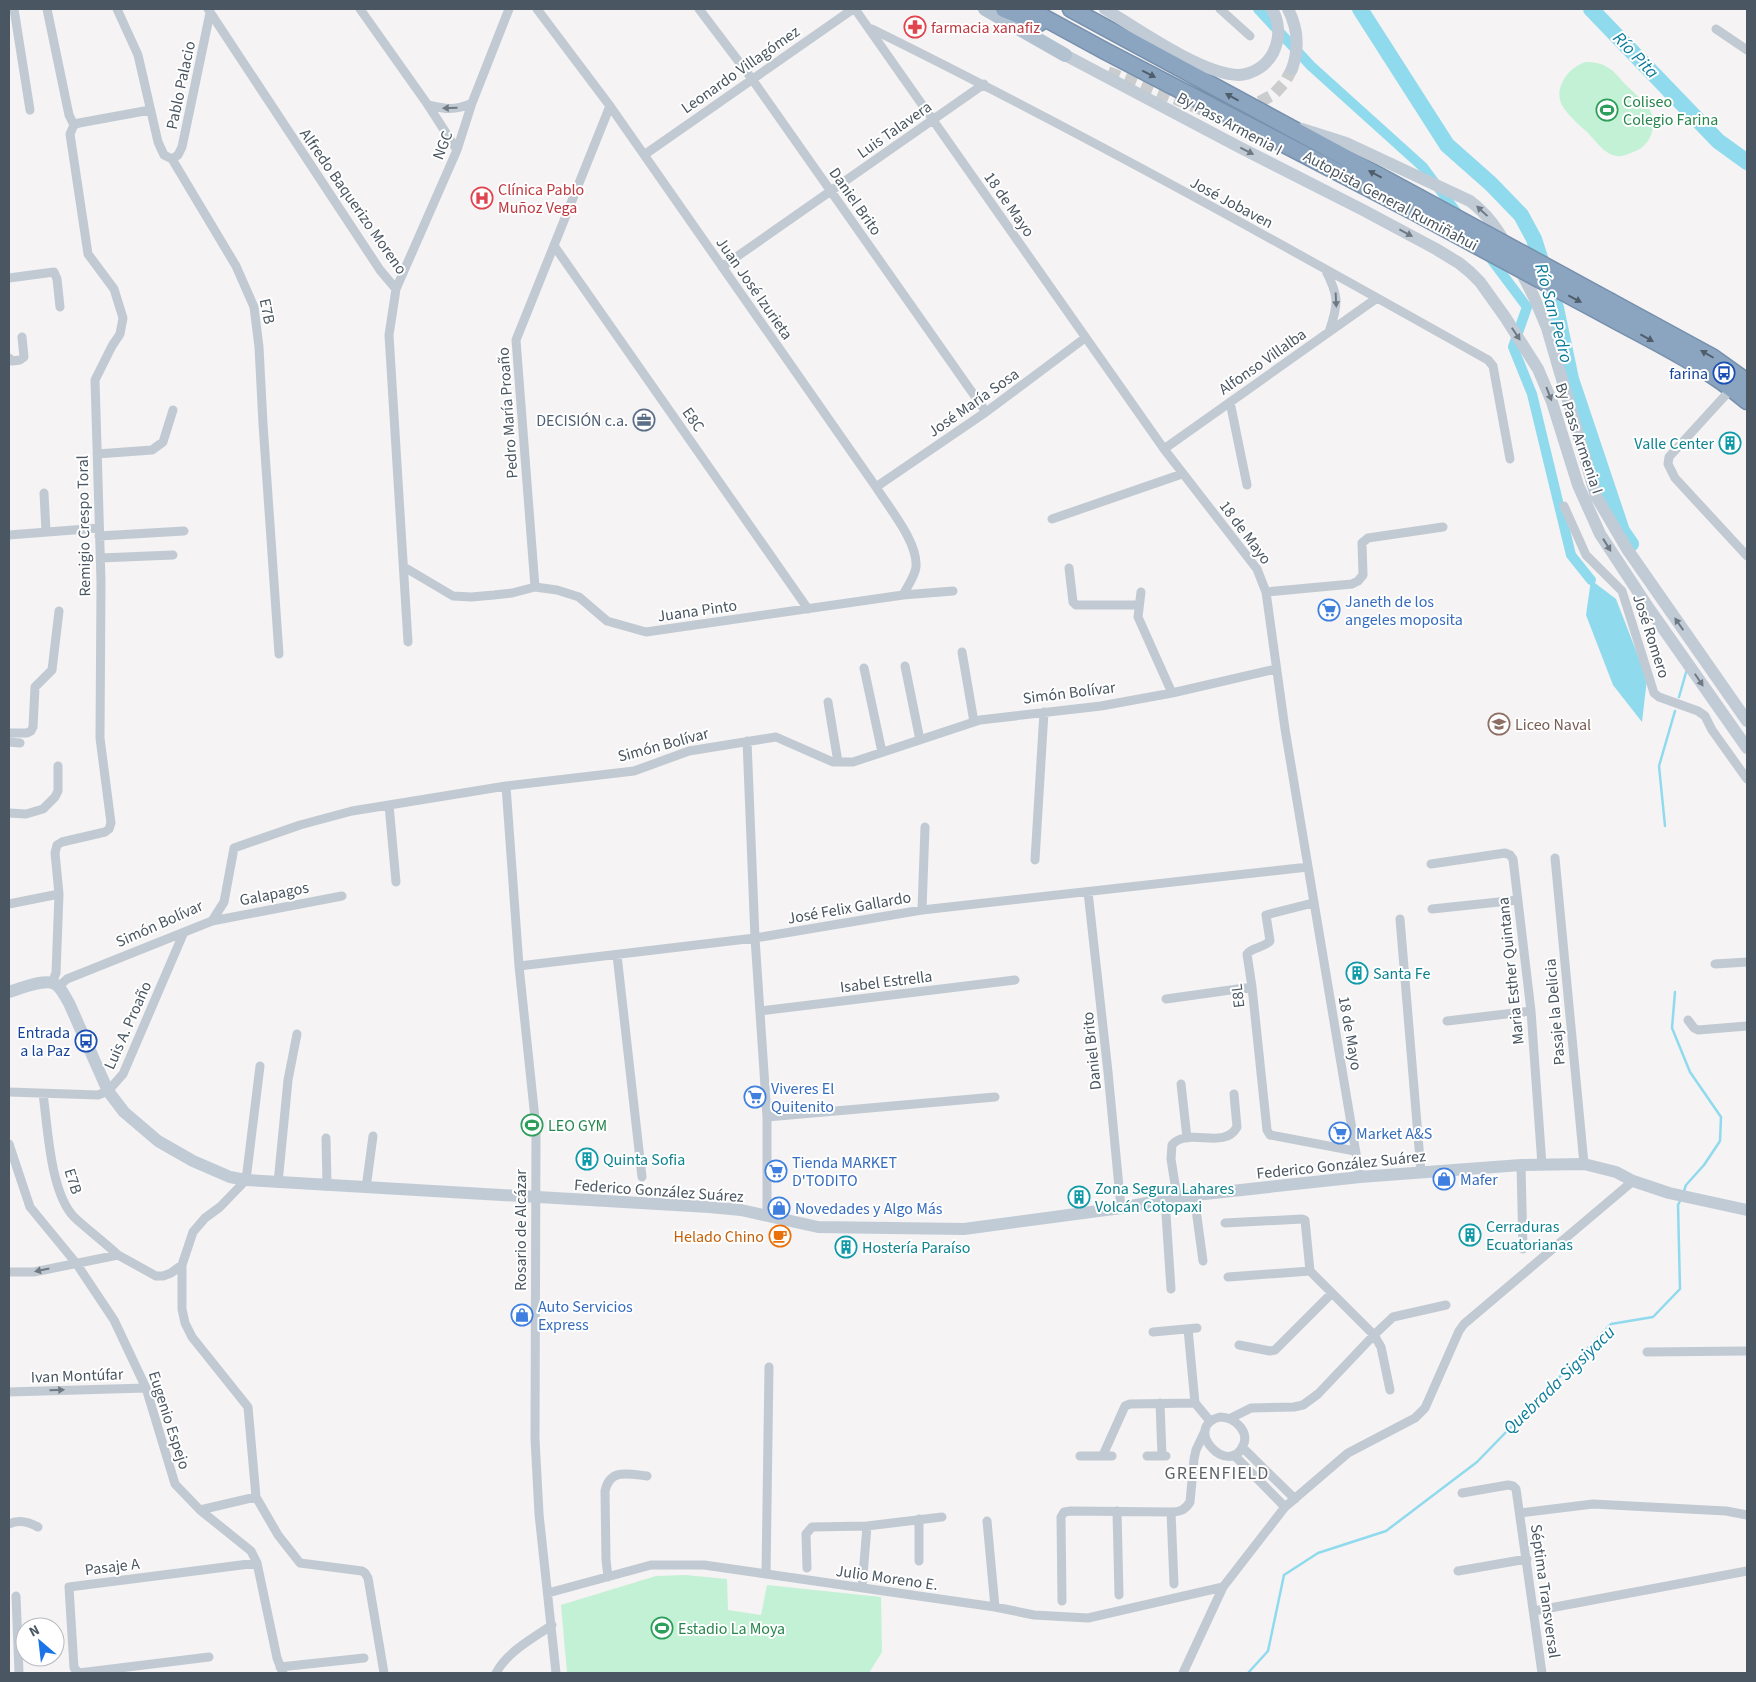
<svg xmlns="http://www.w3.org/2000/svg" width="1756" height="1682" font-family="'Source Sans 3',sans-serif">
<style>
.green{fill:#c3f1d5}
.water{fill:#90daee}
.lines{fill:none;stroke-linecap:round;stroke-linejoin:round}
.stream{stroke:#90daee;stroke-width:2.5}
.canal{stroke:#90daee;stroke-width:10}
.river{stroke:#90daee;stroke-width:16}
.secondary-tunnel{stroke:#caccce;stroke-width:12;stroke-dasharray:12 6;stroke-linecap:butt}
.highway-casing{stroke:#7690ad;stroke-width:19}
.street{stroke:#c1cad2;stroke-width:9}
.secondary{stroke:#c1cbd6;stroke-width:12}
.primary{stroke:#b3c2d1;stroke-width:14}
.highway{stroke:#8ba5c1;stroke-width:16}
.highway-bridge-casing{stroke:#7690ad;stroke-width:19;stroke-linecap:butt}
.highway-bridge{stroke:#8ba5c1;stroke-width:16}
.oneway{fill:#505e6b}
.oneway2{fill:#6e7983}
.oneway3{fill:#6e7984}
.labels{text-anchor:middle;stroke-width:4;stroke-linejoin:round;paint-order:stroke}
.health-label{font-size:16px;fill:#be3a42;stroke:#fff;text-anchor:start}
.street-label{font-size:16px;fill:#4a5661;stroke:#fff}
.leisure-label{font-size:16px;fill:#27864d;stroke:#fff;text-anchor:start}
.transit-label{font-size:16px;fill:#164399;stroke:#fff;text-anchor:end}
.service-label{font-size:16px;fill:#4e5e75;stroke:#fff;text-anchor:end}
.culture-label{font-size:16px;fill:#0d838f;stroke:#fff;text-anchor:start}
.shop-label{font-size:16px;fill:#366cbe;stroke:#fff;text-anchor:start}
.education-label{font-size:16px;fill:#785e54;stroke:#fff;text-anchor:start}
.food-label{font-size:16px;fill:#c56008;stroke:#fff;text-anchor:end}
.water-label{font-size:18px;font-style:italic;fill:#0c7c9b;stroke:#fff}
.neighbourhood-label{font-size:18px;letter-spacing:1px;fill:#5f6368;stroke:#fff}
</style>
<rect width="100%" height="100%" fill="#f5f3f3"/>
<path class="green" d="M1585,62C1592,62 1602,63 1607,67C1615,71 1621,80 1626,85C1634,93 1644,101 1650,110C1658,124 1651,143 1638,150C1631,153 1623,157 1616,156C1604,154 1595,140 1587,132C1579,125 1569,116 1563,107C1552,89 1568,68 1585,62Z
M685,1575L727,1579L728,1610L761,1615L767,1585L881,1597L882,1652L869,1673H567L561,1605L656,1576Z"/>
<path class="water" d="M1591,580L1616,599L1647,679L1642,722L1613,685L1586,615Z"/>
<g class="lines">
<path class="stream" d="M1679,697L1687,669
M1665,826L1659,766L1675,711
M1675,992L1672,1028L1690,1072L1721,1117L1720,1141L1704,1165L1686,1185L1684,1191
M1248,1673L1268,1651L1284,1575L1318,1553L1386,1531L1477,1462L1611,1324L1653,1317L1680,1289L1678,1205L1681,1199"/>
<path class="canal" d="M1258,9L1311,66L1423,167L1460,217
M1488,255L1527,307L1513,347L1532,394L1571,555L1591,580"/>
<path class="river" d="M1360,9L1447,145L1491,184L1521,215L1534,239L1556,308L1571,379L1622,531L1631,544
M1591,9L1718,141L1747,162"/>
<path class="secondary-tunnel" d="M1108,72L1213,114L1245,110L1274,94L1285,82L1292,69"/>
<g class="highway-casing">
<path id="highway" d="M1004,9L1039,23
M1028,9L1105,51L1409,209
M1071,9L1418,197
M1611,302L1712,357L1747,382
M1604,314C1653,341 1705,365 1747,401"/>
</g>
<path class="street" d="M14,9L30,110
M47,9L69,115L74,125
M117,9L138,55L158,142L164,155L172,159L236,266L254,307L259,347L263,424L279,654
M208,9L380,270L396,289
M360,9L428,105L457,150
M537,9L610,106L876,487C889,508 918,542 916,567C915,576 907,587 903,595
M699,9L752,79L986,412
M855,9L1164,449L1257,569L1266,592L1285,729L1360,1177
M1220,9L1250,36
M872,29C1081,132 1285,246 1488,360L1493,366L1510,459
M1716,29L1747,50
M428,105C445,109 455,111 472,103
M644,155L853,9
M172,159L178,155L182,147L210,13
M555,247L808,609
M722,267L984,84
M1325,269C1339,296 1339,303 1329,332
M9,278L54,272L57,279L60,307
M9,358L12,361L20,360L24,357L22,337
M1732,388L1669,457L1668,464L1675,478L1747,556
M1230,402L1247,485
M1164,449L1377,298
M97,454L152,450L163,442L173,410
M876,487L986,412L1085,338
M44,493L46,532
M1564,506L1586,555L1622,591L1654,693L1659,697L1698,711L1705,716L1712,730L1747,779
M1052,519L1182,474
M9,535L99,528
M99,536L184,531
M100,558L173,555
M404,567L453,596L471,597L494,595L512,593L535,587L557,590L579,597L607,621L646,632L903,595L953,591
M1069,568L1073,602L1076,605H1139
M535,587L516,340L610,106
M1141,592L1138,617L1172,693
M1266,592L1352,584L1358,581L1363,575L1362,543L1368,538L1443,527
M408,642L389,335L396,289L457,150L472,103L509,9
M962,652L974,722
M905,666L920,740
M864,668L882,752
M828,702L838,762
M9,733H27L31,731L33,727L35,687L52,670L59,611
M747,741L755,938L767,1117V1216
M9,742L20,743
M506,786L519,966L536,1128L535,1439L539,1514L556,1673
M389,805L396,882
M9,813L26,814L43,809L55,797L58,791V766
M1555,858L1584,1164
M1035,860L1044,712
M1431,864L1505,853L1510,855L1513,859L1531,1011L1542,1165
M1088,892L1108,1072L1121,1208
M1313,903L1266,915L1270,941C1264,948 1252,947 1247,954L1252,987L1267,1130L1270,1135L1355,1151
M9,904L59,894
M1432,909L1518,900
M922,910L925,827
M1400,919L1421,1172
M212,921L342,896
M617,955L642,1177
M1715,964L1747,962
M519,966L755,938L922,910L1308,867
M52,983L56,973L59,894L55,853L57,845L62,842L105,832L109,829L111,823L100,738L101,581L95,380L112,346L120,334L123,318L114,289L88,254L70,134L74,125L79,123L150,110
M58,987L67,979L212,921L224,902L234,848L300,825L352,811L506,786L634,771L689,751L776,737L833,762H853L980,720L1101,706L1172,693L1276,669
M1166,999L1252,987
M760,1011L1015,980
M1688,1020L1694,1028L1698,1030L1747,1026
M1447,1021L1531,1011
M1181,1084L1187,1138
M9,1092L98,1095L108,1091L123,1074L184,932
M43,1094C48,1128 50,1192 74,1217C88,1230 104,1242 118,1255
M767,1117L995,1097
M326,1138L327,1186
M9,1144L30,1207L76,1263L114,1320L146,1388L175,1484L200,1510L251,1551L257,1563L277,1658L283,1673
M1521,1165L1523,1249
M278,1183L288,1080L297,1034
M366,1188L373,1136
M1194,1195L1203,1261
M1177,1197L1171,1159L1172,1145C1188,1126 1224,1151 1237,1127L1234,1094
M1165,1199L1171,1289
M1225,1223L1302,1219L1305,1220L1310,1271L1374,1335L1381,1347L1390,1390
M182,1265V1309L185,1323L192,1337L248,1407L256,1497L278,1535L300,1563L362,1571L365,1573L368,1578L384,1673
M9,1272H34L118,1255L156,1276H163L171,1273L182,1265L193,1232L205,1218L220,1207L246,1180L260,1066
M1228,1277L1310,1271
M1188,1329L1195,1403L1210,1421
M1153,1332L1197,1328
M1239,1345L1270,1351L1275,1350L1331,1294
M1647,1352L1747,1351
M9,1392L146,1388
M1160,1403L1162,1456
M1220,1417C1234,1417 1250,1431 1243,1446C1228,1478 1181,1427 1220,1417Z
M1231,1418L1251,1408L1294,1407L1303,1405L1318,1394L1374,1335L1393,1317L1446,1305
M1242,1447L1295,1499
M1103,1455L1125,1406L1130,1404L1195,1403
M1234,1455L1285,1507
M1080,1456H1112
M1147,1456H1166
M1462,1493L1508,1485L1513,1486L1516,1489L1542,1673
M200,1510L256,1497
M1117,1511L1119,1595
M1171,1512L1174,1584
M1520,1513L1593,1504L1726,1511L1747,1515
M987,1521L995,1607
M9,1524C19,1519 29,1522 38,1527
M919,1561V1519
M807,1568L806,1534L812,1527L867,1526L942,1517
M1458,1571L1527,1559
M766,1574L769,1367
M608,1577L606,1560L605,1491C610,1468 629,1474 647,1476
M862,1588L867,1526
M548,1593L651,1565H704L995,1607L1034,1615L1088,1618L1223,1587
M16,1596L19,1673
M1062,1601L1061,1517L1064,1512L1071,1511L1171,1512C1180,1512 1185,1510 1190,1502L1194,1459L1196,1450L1205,1431
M1534,1611L1747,1571
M209,1657L79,1673L74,1668L69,1587L257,1563
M280,1667L364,1658
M496,1673C507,1652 532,1639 552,1625
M1183,1673L1223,1587L1285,1507L1348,1453L1415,1418L1425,1408L1459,1331L1464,1324L1633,1181"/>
<path class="secondary" d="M1105,9C1136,28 1203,75 1239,75C1253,74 1266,66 1273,53C1280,39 1280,23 1272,9
M1288,9C1298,28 1299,49 1292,69
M1065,55L1239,147L1363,210L1436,249L1459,263L1470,272L1480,282L1505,317L1538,369L1552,402L1578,485L1600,534L1648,607L1747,748
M1302,129L1346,143L1470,201C1487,214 1497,228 1507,246
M1519,268L1534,297L1547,328L1596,496L1627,549L1747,721
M9,992C19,989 45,978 55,984C62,988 65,997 69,1003L108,1091L124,1112L158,1141L193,1161L230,1177L246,1180L709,1207L741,1210L818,1227L964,1229L1121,1208L1177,1197L1360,1177L1521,1165L1584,1164L1616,1172L1633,1181L1669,1193L1747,1210"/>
<path class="primary" d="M985,9L1065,55"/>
<use href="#highway" class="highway"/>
<g class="highway-bridge-casing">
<path id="highway-bridge" d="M1418,197L1611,302
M1409,209L1604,314"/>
</g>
<use href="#highway-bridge" class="highway-bridge"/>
</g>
<defs><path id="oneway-solid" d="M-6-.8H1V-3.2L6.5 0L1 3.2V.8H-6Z" transform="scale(1.25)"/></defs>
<g class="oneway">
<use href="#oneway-solid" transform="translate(1149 74) rotate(27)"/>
<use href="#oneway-solid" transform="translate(1232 97) rotate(-151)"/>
<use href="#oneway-solid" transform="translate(1375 174) rotate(-152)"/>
<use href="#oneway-solid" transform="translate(1575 299) rotate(28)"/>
<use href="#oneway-solid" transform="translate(1647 338) rotate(29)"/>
<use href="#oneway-solid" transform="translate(1707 354) rotate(-150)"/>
</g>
<g class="oneway2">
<use href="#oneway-solid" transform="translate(450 108) rotate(179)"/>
<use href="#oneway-solid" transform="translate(1336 300) rotate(87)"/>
<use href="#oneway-solid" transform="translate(42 1270) rotate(168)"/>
<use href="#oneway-solid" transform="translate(57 1390) rotate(-2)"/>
</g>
<g class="oneway3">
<use href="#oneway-solid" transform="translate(1247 151) rotate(27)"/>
<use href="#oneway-solid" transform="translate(1482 211) rotate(-137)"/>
<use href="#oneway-solid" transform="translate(1406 233) rotate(28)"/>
<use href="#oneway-solid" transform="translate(1516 334) rotate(56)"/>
<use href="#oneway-solid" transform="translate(1549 394) rotate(69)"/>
<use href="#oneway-solid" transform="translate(1607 545) rotate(58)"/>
<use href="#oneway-solid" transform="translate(1679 624) rotate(-125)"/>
<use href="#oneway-solid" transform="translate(1699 680) rotate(56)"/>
</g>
<defs>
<g id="pharmacy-ring" transform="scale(1.125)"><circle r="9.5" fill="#fff" stroke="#e0444e" stroke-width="1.5"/><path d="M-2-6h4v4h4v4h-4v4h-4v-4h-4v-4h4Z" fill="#e0444e"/></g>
<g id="stadium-ring" transform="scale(1.125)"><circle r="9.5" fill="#fff" stroke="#2e9e5b" stroke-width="1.5"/><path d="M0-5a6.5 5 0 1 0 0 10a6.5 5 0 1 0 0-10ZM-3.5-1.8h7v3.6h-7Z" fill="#2e9e5b"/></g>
<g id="hospital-ring" transform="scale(1.125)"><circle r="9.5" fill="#fff" stroke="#e0444e" stroke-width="1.5"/><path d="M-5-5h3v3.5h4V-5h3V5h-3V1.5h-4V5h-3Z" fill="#e0444e"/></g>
<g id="bus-ring" transform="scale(1.125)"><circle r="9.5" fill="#fff" stroke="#1a4fb4" stroke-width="1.5"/><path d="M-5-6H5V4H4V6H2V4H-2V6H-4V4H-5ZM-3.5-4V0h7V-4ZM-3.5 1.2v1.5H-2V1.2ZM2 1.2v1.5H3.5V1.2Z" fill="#1a4fb4"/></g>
<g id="office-ring" transform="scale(1.125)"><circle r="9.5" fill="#fff" stroke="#5c6f8a" stroke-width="1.5"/><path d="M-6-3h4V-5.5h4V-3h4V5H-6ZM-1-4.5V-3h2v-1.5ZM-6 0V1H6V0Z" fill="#5c6f8a"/></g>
<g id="building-ring" transform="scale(1.125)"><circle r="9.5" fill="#fff" stroke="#0f9aa8" stroke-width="1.5"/><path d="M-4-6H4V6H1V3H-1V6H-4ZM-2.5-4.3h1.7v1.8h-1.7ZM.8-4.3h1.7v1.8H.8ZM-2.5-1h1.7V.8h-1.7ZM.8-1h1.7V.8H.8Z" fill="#0f9aa8"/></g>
<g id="supermarket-ring" transform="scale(1.125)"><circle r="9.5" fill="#fff" stroke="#3f7fe0" stroke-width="1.5"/><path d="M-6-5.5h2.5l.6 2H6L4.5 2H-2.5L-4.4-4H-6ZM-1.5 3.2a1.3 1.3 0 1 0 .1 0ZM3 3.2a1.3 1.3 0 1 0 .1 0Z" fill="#3f7fe0"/></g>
<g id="school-ring" transform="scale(1.125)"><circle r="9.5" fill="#fff" stroke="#8d6e63" stroke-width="1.5"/><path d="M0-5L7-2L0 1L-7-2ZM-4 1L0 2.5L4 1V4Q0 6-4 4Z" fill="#8d6e63"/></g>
<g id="shop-ring" transform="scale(1.125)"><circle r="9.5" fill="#fff" stroke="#3f7fe0" stroke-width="1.5"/><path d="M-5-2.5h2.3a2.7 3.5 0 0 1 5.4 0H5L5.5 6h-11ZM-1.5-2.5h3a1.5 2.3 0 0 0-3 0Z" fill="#3f7fe0"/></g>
<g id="cafe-ring" transform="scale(1.125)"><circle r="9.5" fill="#fff" stroke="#e8710a" stroke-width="1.5"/><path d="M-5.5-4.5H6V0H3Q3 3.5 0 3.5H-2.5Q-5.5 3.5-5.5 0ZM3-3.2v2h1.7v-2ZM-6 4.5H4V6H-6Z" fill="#e8710a"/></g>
</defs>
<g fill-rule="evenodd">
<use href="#pharmacy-ring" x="915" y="27"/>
<use href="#stadium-ring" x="1607" y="110"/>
<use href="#hospital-ring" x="482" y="198"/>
<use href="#bus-ring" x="1724" y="373"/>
<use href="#office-ring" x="644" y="420"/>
<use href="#building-ring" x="1730" y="443"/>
<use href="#supermarket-ring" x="1329" y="610"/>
<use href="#school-ring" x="1499" y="724"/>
<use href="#building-ring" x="1357" y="973"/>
<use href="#bus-ring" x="86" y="1041"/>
<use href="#supermarket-ring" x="755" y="1097"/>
<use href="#stadium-ring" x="532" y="1125"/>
<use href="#supermarket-ring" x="1340" y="1133"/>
<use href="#building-ring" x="587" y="1159"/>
<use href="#supermarket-ring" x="776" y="1171"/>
<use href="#shop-ring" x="1444" y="1179"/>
<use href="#building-ring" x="1079" y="1197"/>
<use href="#shop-ring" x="779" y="1208"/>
<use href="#building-ring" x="1470" y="1235"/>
<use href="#cafe-ring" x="780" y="1236"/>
<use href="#building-ring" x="846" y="1247"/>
<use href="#shop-ring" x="522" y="1315"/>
<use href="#stadium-ring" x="662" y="1628"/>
</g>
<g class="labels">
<g class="health-label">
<text x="931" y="33">farmacia xanafiz</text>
<text x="498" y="195">Clínica Pablo<tspan x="498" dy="18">Muñoz Vega</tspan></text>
</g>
<g class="street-label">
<text transform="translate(740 69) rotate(-35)" y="6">Leonardo Villagómez</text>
<text transform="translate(180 85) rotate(-78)" y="6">Pablo Palacio</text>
<text transform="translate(1230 123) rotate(28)" y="6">By Pass Armenia I</text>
<text transform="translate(894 129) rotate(-35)" y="6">Luis Talavera</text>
<text transform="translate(442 145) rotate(-69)" y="6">NGC</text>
<text transform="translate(1391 200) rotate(28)" y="6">Autopista General Rumiñahui</text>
<text transform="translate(354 201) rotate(55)" y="6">Alfredo Baquerizo Moreno</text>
<text transform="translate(856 201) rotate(55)" y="6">Daniel Brito</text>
<text transform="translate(1232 202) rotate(28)" y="6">José Jobaven</text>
<text transform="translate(1010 204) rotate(55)" y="6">18 de Mayo</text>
<text transform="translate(755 288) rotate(55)" y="6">Juan José Izurieta</text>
<text transform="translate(268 311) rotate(78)" y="6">E7B</text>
<text transform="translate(1262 361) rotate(-35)" y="6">Alfonso Villalba</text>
<text transform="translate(973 402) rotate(-35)" y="6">José María Sosa</text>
<text transform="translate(507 413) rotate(-94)" y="6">Pedro María Proaño</text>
<text transform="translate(694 419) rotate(55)" y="6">E8C</text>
<text transform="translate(1580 438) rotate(71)" y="6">By Pass Armenia I</text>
<text transform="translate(83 526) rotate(-91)" y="6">Remigio Crespo Toral</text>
<text transform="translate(1246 532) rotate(53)" y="6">18 de Mayo</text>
<text transform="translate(697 610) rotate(-8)" y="6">Juana Pinto</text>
<text transform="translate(1652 636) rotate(72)" y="6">José Romero</text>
<text transform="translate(1069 692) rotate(-7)" y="6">Simón Bolívar</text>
<text transform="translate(663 744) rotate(-15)" y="6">Simón Bolívar</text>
<text transform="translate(274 893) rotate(-11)" y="6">Galapagos</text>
<text transform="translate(849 907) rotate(-10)" y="6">José Felix Gallardo</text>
<text transform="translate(159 923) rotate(-24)" y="6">Simón Bolívar</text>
<text transform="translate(1510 971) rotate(-96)" y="6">Maria Esther Quintana</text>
<text transform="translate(886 981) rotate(-7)" y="6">Isabel Estrella</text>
<text transform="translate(1237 996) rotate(-97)" y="6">E8L</text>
<text transform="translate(1554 1012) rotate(-95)" y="6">Pasaje la Delicia</text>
<text transform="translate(127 1025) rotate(-66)" y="6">Luis A. Proaño</text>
<text transform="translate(1351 1033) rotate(80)" y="6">18 de Mayo</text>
<text transform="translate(1091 1051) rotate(-96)" y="6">Daniel Brito</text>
<text transform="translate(1341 1164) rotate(-6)" y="6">Federico González Suárez</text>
<text transform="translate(74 1181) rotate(72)" y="6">E7B</text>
<text transform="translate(659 1190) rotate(4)" y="6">Federico González Suárez</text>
<text transform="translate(520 1230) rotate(-90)" y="6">Rosario de Alcázar</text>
<text transform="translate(77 1375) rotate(-2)" y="6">Ivan Montúfar</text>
<text transform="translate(170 1420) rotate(72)" y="6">Eugenio Espejo</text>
<text transform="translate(112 1566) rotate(-7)" y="6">Pasaje A</text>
<text transform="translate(887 1577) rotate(8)" y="6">Julio Moreno E.</text>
<text transform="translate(1546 1591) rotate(82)" y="6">Séptima Transversal</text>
</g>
<g class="leisure-label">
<text x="1623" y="107">Coliseo<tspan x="1623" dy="18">Colegio Farina</tspan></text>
<text x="548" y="1131">LEO GYM</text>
<text x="678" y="1634">Estadio La Moya</text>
</g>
<g class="transit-label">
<text x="1708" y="379">farina</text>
<text x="70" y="1038">Entrada<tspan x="70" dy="18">a la Paz</tspan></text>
</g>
<g class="service-label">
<text x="628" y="426">DECISIÓN c.a.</text>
</g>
<g class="culture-label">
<text x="1714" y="449" text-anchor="end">Valle Center</text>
<text x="1373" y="979">Santa Fe</text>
<text x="603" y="1165">Quinta Sofia</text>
<text x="1095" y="1194">Zona Segura Lahares<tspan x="1095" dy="18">Volcán Cotopaxi</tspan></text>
<text x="1486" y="1232">Cerraduras<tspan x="1486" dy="18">Ecuatorianas</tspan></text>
<text x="862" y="1253">Hostería Paraíso</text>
</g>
<g class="shop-label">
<text x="1345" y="607">Janeth de los<tspan x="1345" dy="18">angeles moposita</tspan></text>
<text x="771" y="1094">Viveres El<tspan x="771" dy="18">Quitenito</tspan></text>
<text x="1356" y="1139">Market A&amp;S</text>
<text x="792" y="1168">Tienda MARKET<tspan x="792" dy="18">D'TODITO</tspan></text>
<text x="1460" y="1185">Mafer</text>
<text x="795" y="1214">Novedades y Algo Más</text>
<text x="538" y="1312">Auto Servicios<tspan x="538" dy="18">Express</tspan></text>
</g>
<g class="education-label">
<text x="1515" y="730">Liceo Naval</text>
</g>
<g class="food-label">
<text x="764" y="1242">Helado Chino</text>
</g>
<g class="water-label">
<text transform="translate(1636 55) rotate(46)" y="6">Río Pita</text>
<text transform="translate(1554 313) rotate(75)" y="6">Río San Pedro</text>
<text transform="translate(1559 1380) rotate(-44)" y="6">Quebrada Sigsiyacu</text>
</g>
<g class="neighbourhood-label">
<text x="1217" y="1479">GREENFIELD</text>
</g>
</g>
<rect width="1756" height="1682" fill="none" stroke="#4a5661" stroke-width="20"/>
<g transform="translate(40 1642) rotate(332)"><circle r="24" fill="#ffffff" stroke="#b7bbc0"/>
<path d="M0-4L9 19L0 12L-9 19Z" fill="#1a73e8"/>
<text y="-8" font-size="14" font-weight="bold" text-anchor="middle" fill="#4a5661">N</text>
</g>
</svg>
